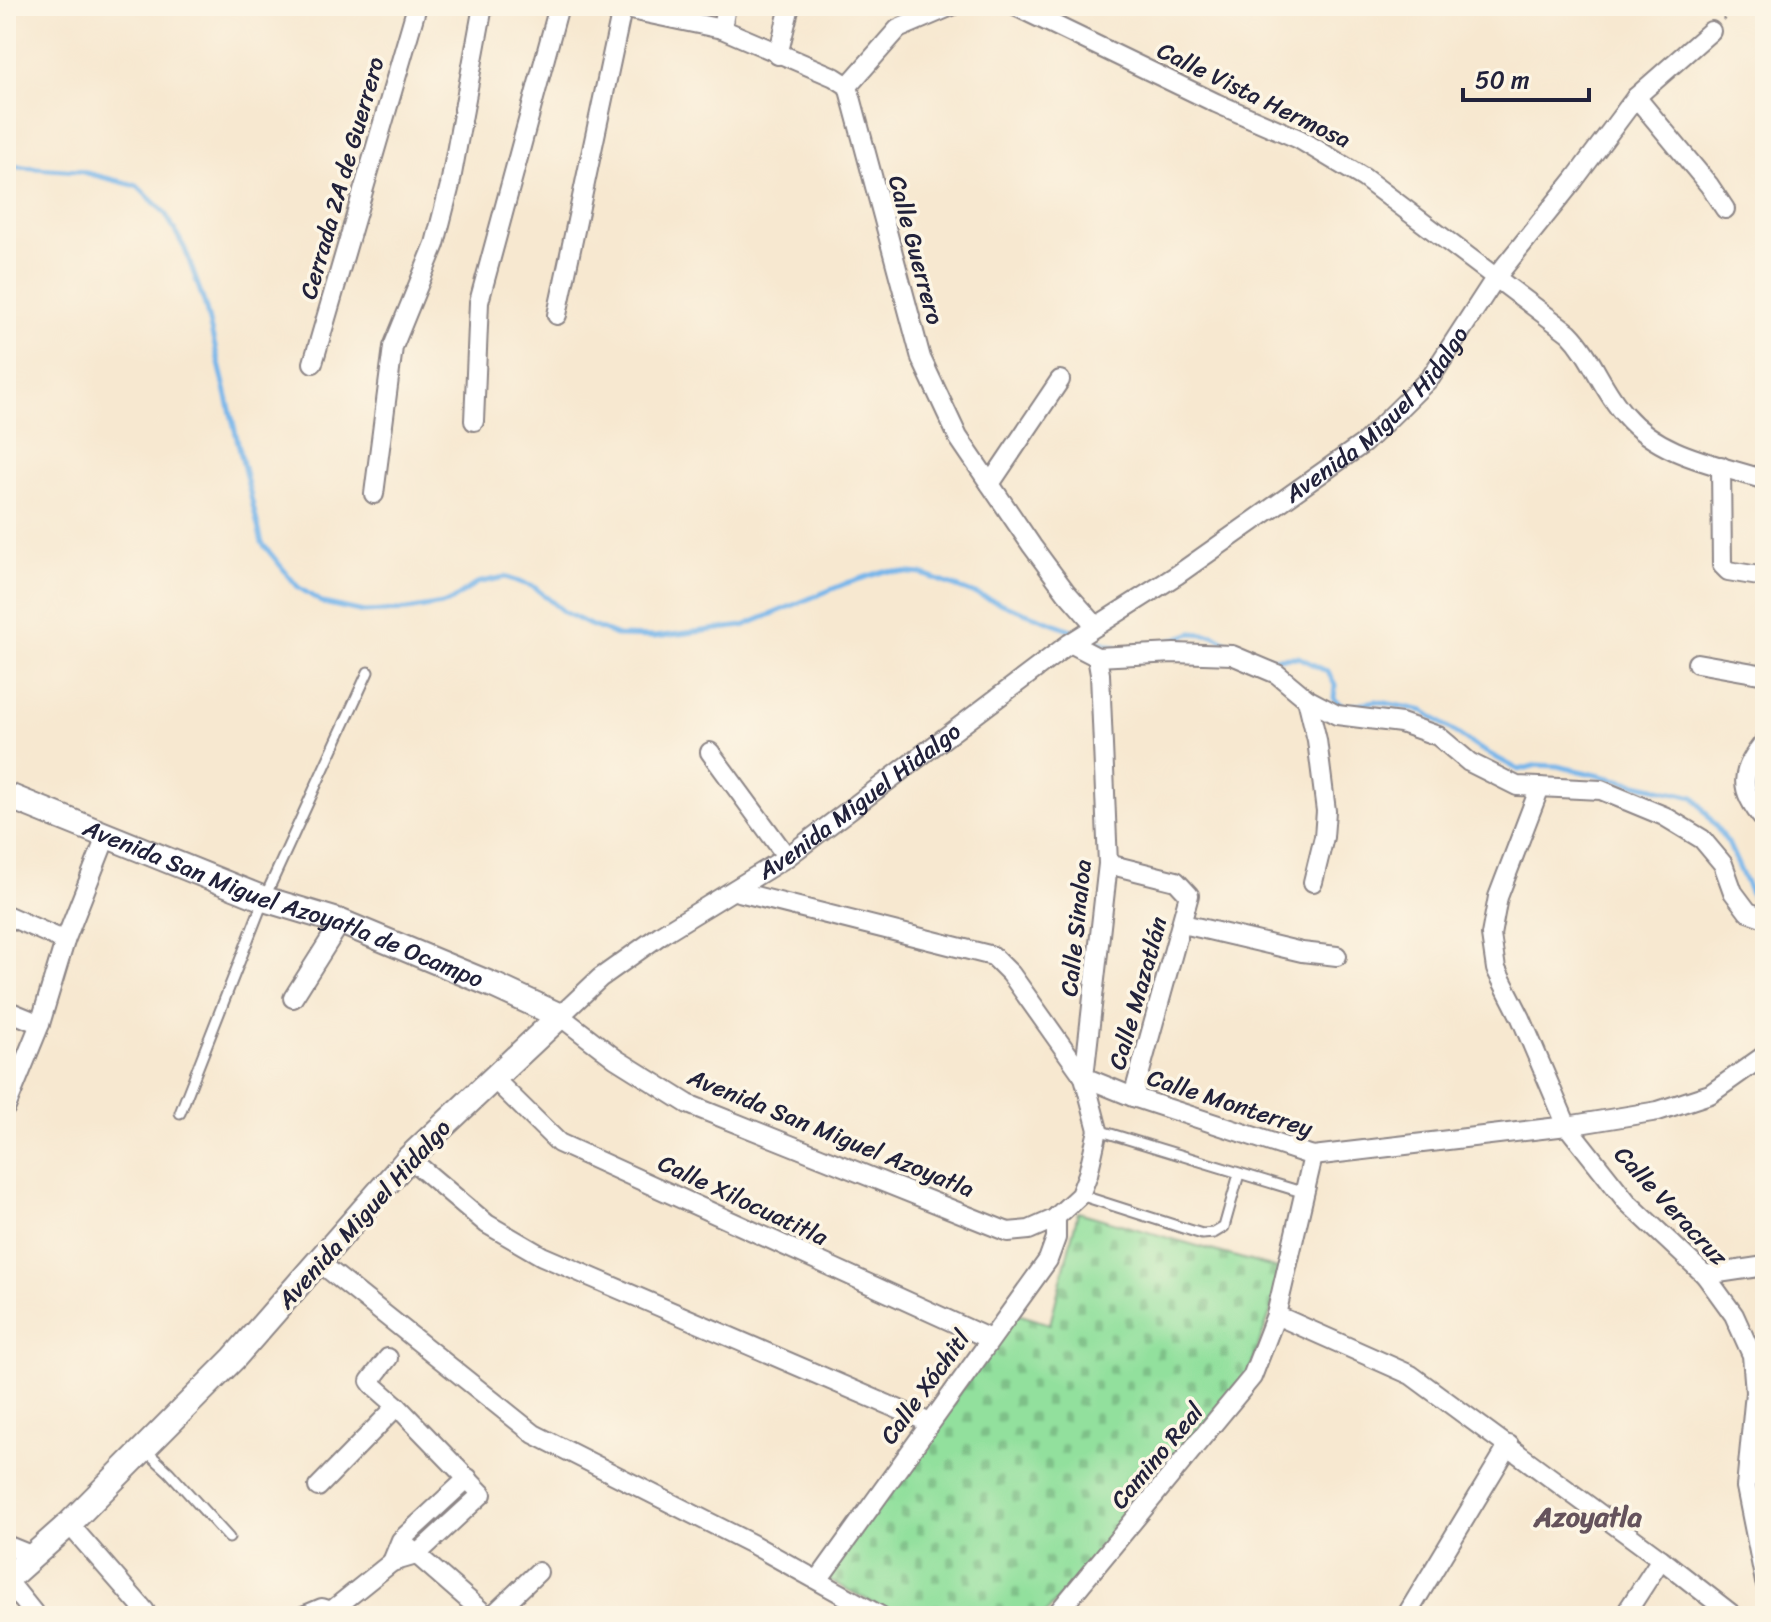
<svg xmlns="http://www.w3.org/2000/svg" width="1771" height="1622" font-family="Sriracha,sans-serif">
<style>
.cemetery{fill:url(#cemetery-stones);stroke:#5a816c;stroke-width:2}
.lines{fill:none;stroke-linecap:round;stroke-linejoin:round}
.stream{stroke:#76b5ea;stroke-width:5}
.service-casing{stroke:#8c8586;stroke-width:13}
.minor-casing{stroke:#8c8586;stroke-width:22}
.tertiary-casing{stroke:#8c8586;stroke-width:28}
.path{stroke:#8c8586;stroke-width:3;stroke-dasharray:2 6;stroke-linecap:butt}
.service{stroke:#fff;stroke-width:9}
.minor{stroke:#fff;stroke-width:18}
.tertiary{stroke:#fff;stroke-width:24}
.labels{text-anchor:middle;stroke-width:7;stroke-linejoin:round;paint-order:stroke}
.street-label{font-size:24px;fill:#22223b;stroke:#fcf5e5}
.quarter-label{font-size:28px;font-weight:bold;fill:#65535c;stroke:#fcf5e5}
</style>
<defs>
<pattern id="cemetery-stones" width="16" height="16" patternUnits="userSpaceOnUse" patternTransform="scale(2)"><rect width="16" height="16" fill="#92e09d"/><path d="M2 7V4a2 2 0 0 1 4 0v3zM10 15v-3a2 2 0 0 1 4 0v3z" fill="#7ec088"/></pattern>
</defs>
<rect width="100%" height="100%" fill="#fcf5e5"/>
<filter id="ink" filterUnits="userSpaceOnUse"><feTurbulence type="fractalNoise" baseFrequency=".0125" numOctaves="2"/><feDisplacementMap in="SourceGraphic" scale="16" xChannelSelector="R" yChannelSelector="G"/><feConvolveMatrix kernelMatrix="1 2 1 2 8 2 1 2 1" color-interpolation-filters="sRGB"/></filter>
<filter id="wash" filterUnits="userSpaceOnUse"><feTurbulence type="fractalNoise" baseFrequency=".006" numOctaves="4" result="noise"/><feDisplacementMap in="SourceGraphic" scale="32" xChannelSelector="R" yChannelSelector="G"/><feGaussianBlur stdDeviation="1.8" result="paint"/><feColorMatrix in="noise" values="0 0 0 0 0 0 0 0 0 0 0 0 0 0 0 0 0 1.4 0 .05"/><feComposite in="paint" operator="in"/></filter>
<g filter="url(#wash)">
<rect width="100%" height="100%" fill="#f7e8d0"/>
<path class="cemetery" d="M1078,1212L1285,1271L1246,1381L1237,1385L1044,1616H898L823,1577L1017,1314L1050,1324Z"/>
<g class="lines">
<path class="stream" d="M6,166L79,171L137,186L165,213L185,249L205,305L262,543L298,587L323,603L364,612L407,610L448,603L477,583L505,577L534,587L564,612L590,625L618,636L655,637L743,626L847,583L885,571L922,574L1077,632
M1090,637L1118,648
M1140,646L1163,643L1192,633L1214,635L1239,649L1271,658L1298,657L1328,672L1335,685L1334,699L1345,707L1376,701L1424,711L1475,746L1519,770L1537,765L1557,766L1694,797L1728,843L1752,896L1765,903"/>
</g>
</g>
<g filter="url(#ink)">
<g class="lines">
<g class="service-casing">
<path id="service" d="M180,1113L264,899L368,672
M1098,1130L1305,1193
M1080,1195L1202,1234L1214,1233L1224,1227L1239,1174
M144,1449L169,1472L229,1538"/>
</g>
<g class="minor-casing">
<g id="minor">
<path d="M612,6L722,29L834,77L848,86L921,358L958,437L1032,546L1066,592L1096,626"/>
<path d="M1015,6L1216,103L1299,139L1364,178L1569,333C1592,356 1602,390 1625,415C1660,456 1716,464 1765,480"/>
<path d="M722,29L726,6"/>
<path d="M778,55L790,6"/>
<path d="M848,86L898,29L952,6"/>
<path d="M1636,97L1709,185L1725,209"/>
<path d="M557,315L622,9"/>
<path d="M313,363L417,6"/>
<path d="M474,421L479,302L559,6"/>
<path d="M1721,466L1722,565L1728,571L1765,577"/>
<path d="M990,484L1060,380"/>
<path d="M374,494L393,347L435,244L450,185L483,6"/>
<path id="s1" d="M1070,643L1097,657L1100,674L1108,864L1084,1077L1098,1130L1088,1174L1080,1195L1054,1219L1029,1230L1008,1232L688,1104L616,1059L560,1016L600,978L662,934L787,857L1070,643L1177,575L1364,443L1431,377L1496,277L1574,180L1636,97L1711,31"/>
<path d="M1097,657L1174,653L1232,655L1277,674L1307,699L1337,715L1401,723L1438,736L1469,762L1517,786L1601,790L1664,816L1702,839L1723,864L1733,892L1748,912L1765,918"/>
<path d="M1697,663L1765,675"/>
<path d="M1307,699L1317,740L1326,811L1324,837L1313,882"/>
<path d="M1765,741C1739,772 1738,790 1765,821"/>
<path d="M710,752L787,857"/>
<path d="M1540,787L1498,897L1491,935L1496,969L1521,1018L1567,1126L1627,1202L1705,1275L1734,1315L1752,1355L1755,1392L1746,1487L1765,1582"/>
<path d="M1108,864L1176,881L1189,895L1133,1097"/>
<path d="M735,891L993,956L1011,974L1084,1077L1133,1097L1313,1156L1567,1126L1658,1111L1710,1094L1765,1055"/>
<path d="M6,915L65,941"/>
<path d="M1183,924L1302,952L1337,956"/>
<path d="M293,998L341,922"/>
<path d="M6,1010L40,1024"/>
<path d="M494,1079L559,1143L990,1339"/>
<path d="M6,1107L40,1024L65,941L106,837"/>
<path d="M409,1158L487,1224L542,1256L928,1422"/>
<path d="M319,1262L534,1434L752,1544L881,1616"/>
<path d="M1705,1275L1765,1266"/>
<path d="M1276,1315L1411,1375L1661,1559L1734,1616"/>
<path d="M318,1487L397,1406"/>
<path d="M69,1524L145,1611"/>
<path d="M6,1545L33,1556"/>
<path d="M408,1547L487,1616"/>
<path d="M392,1562L401,1540L468,1478"/>
<path d="M7,1580L36,1616"/>
<path d="M818,1580L1048,1260L1056,1238V1217"/>
<path d="M331,1611L392,1562L416,1555L482,1494L397,1406L373,1385L370,1381L388,1358"/>
<path d="M303,1616L322,1608L331,1611"/>
<path d="M492,1616L538,1572"/>
<path d="M1055,1616L1252,1377L1276,1315L1313,1156"/>
<path d="M1406,1616L1509,1445"/>
<path d="M1624,1616L1661,1559"/>
</g>
</g>
<g class="tertiary-casing">
<g id="tertiary">
<path id="s2" d="M6,795L264,899L341,922L495,986L560,1016L409,1158L234,1358L69,1524L6,1580"/>
</g>
</g>
<path class="path" d="M1723,20L1738,6"/>
<use href="#service" class="service"/>
<use href="#minor" class="minor"/>
<use href="#tertiary" class="tertiary"/>
</g>
</g>
<g class="labels">
<g class="street-label">
<text transform="translate(1254 95) rotate(26)" y="8">Calle Vista Hermosa</text>
<text transform="translate(342 178) rotate(-74)" y="8">Cerrada 2A de Guerrero</text>
<text transform="translate(916 250) rotate(75)" y="8">Calle Guerrero</text>
<text dy="8" stroke="none"><textPath href="#s1" startOffset="2176">Avenida Miguel Hidalgo</textPath></text>
<text dy="8" stroke="none"><textPath href="#s1" startOffset="1528">Avenida Miguel Hidalgo</textPath></text>
<text dy="8" stroke="none"><textPath href="#s2" startOffset="298">Avenida San Miguel Azoyatla de Ocampo</textPath></text>
<text transform="translate(1076 928) rotate(-84)" y="8">Calle Sinaloa</text>
<text transform="translate(1138 993) rotate(-74)" y="8">Calle Mazatlán</text>
<text transform="translate(1230 1103) rotate(18)" y="8">Calle Monterrey</text>
<text transform="translate(831 1133) rotate(22)" y="8">Avenida San Miguel Azoyatla</text>
<text transform="translate(743 1200) rotate(25)" y="8">Calle Xilocuatitla</text>
<text transform="translate(1671 1206) rotate(47)" y="8">Calle Veracruz</text>
<text transform="translate(364 1214) rotate(-48)" y="8">Avenida Miguel Hidalgo</text>
<text transform="translate(925 1387) rotate(-54)" y="8">Calle Xóchitl</text>
<text transform="translate(1157 1456) rotate(-50)" y="8">Camino Real</text>
</g>
<g class="quarter-label">
<text x="1588" y="1526">Azoyatla</text>
</g>
</g>
<rect width="1771" height="1622" fill="none" stroke="#fcf5e5" stroke-width="32"/>
<path d="M1463 88v12h126v-12" fill="none" stroke="#22223b" stroke-width="4"/>
<text x="1475" y="88" font-size="24" fill="#22223b" stroke="#fcf5e5" stroke-width="6" paint-order="stroke">50 m</text>
</svg>
